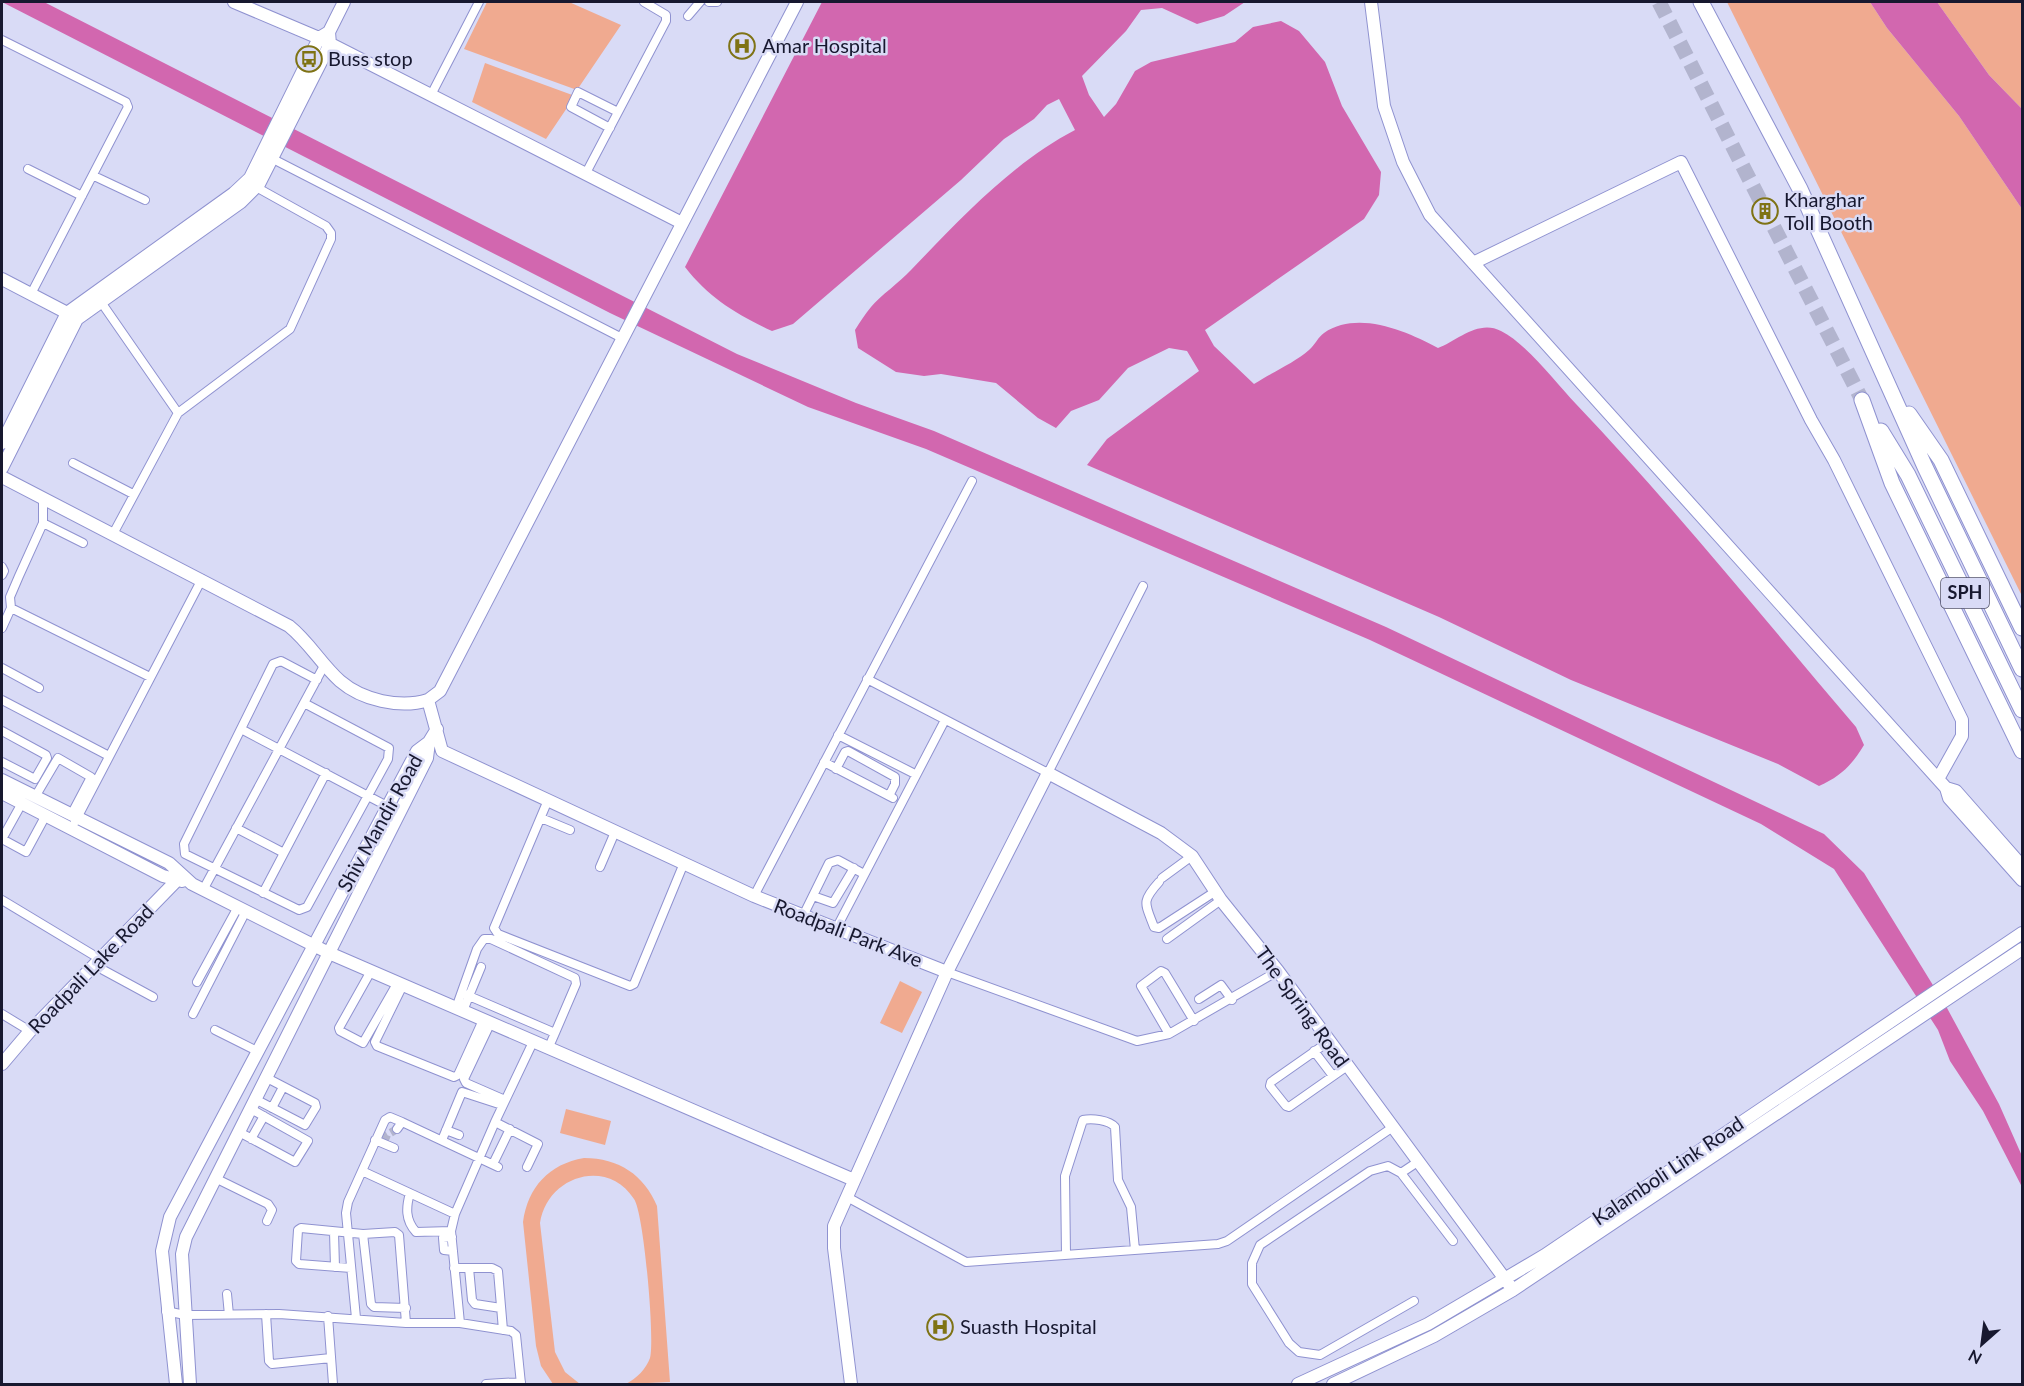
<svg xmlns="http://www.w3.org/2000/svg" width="2024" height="1386" font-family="Lato,sans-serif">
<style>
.green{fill:#f0aa90}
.water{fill:#d267af}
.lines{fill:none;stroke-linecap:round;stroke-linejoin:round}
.street-tunnel{stroke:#b2b4ce;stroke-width:8;stroke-dasharray:8 4;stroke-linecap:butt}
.highway-tunnel{stroke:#b2b4ce;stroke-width:15;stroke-dasharray:15 8;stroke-linecap:butt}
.street-casing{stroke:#8f92d0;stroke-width:10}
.secondary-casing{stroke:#8f92d0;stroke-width:14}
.highway-casing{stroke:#8f92d0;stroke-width:17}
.street{stroke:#fff;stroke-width:8}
.secondary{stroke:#fff;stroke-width:12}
.highway{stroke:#fff;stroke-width:15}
.labels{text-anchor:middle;stroke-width:5;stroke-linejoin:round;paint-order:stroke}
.shield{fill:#d9dbf6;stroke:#51526b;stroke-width:1.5}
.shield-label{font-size:18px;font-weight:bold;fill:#17182f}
.poi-label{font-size:20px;fill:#17182f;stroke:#d9dbf6;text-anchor:start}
.street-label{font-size:20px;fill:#17182f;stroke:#d9dbf6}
</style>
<rect width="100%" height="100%" fill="#d9dbf6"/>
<path class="green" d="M487,2H569L621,25L577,90L464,49Z
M1727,2H1870L1887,28L1959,116L2022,209V596Z
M1937,2H2022V109L1989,75Z
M485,63L575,96L546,139L472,102Z
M900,981L922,992L902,1033L880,1023Z
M566,1109L611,1121L605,1145L560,1133Z
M584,1158C619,1158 644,1175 657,1206L670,1382L626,1384C637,1378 646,1369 650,1358C655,1341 644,1213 634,1199C607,1157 547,1176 540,1223L555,1352L565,1372L580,1384H553L541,1366L536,1346L523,1222C528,1187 549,1164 584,1158Z"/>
<path class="water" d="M2,2H44L737,354L856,403L934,431L1386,627L1824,834L1864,873L1947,1008L1999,1104L2022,1156V1187L1983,1111L1950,1061L1938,1030L1834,869L1761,824L1370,640L926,449L808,407L610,313Z
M822,2H1245L1224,16L1197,24L1162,8L1141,10L1126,31L1082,76L1089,95L1104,117L1116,104L1135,71L1151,62L1235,42L1253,27L1281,21L1299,31L1325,62L1342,106L1381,172L1379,195L1364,219L1205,330L1214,346L1254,384C1271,373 1294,363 1309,350C1315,345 1318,337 1324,333C1358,310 1406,331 1438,348C1458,340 1479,319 1501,331C1527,344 1556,383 1576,404C1674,507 1764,619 1856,727L1864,745C1851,766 1841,776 1819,786L1778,764L1571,680L1439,617L1087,465L1107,439L1199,371L1187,351L1169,348L1128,368L1099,400L1071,411L1056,428L1038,418L996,383L941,374L924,376L896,372L858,348L855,330C860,322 865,314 871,307C880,296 900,282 911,270C960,219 1012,163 1075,130L1059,99L1047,105L1034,119L1004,139L961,180L793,324L772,331C736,314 709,298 685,267Z
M1870,2H1937L1989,75L2022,109V209L1959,116L1887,28Z"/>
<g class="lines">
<path class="street-tunnel" d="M384,1142L387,1135L397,1129"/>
<path class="highway-tunnel" d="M1659,2L1862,400"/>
<g class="street-casing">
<path id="street" d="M709,2H717
M688,16L700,2
M2,40L126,102L128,107L31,294
M431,95L479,2
M610,128L571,107L578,92L618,112
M273,159L622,338
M28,169L82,196
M586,173L666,21V15L644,2
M94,176L145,200
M101,302L178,413
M73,463L133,494
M43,523L83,543
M113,534L178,413L290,329L331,239V233L326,226L256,187
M2,567L4,571L2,575
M11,608L150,677
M2,628L11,608L10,597L19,576L43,523V499
M2,668L39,688
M867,679L1048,773L1143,586
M2,700L109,756
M304,703L389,748L388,759L307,907L299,910L185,854L184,844L273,664L281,661L317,680
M241,729L387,806
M2,731L46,755L47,758L35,779L2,762
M838,735L915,774
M824,762L893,798
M836,769L845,752L848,751L895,777V784L889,796
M35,797L58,758L91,777L71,815
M548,800L494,928L498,934L630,986L634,984L684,863
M22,803L2,839L26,852L46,815
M541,818L570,830
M75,822L202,579
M236,828L284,853
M600,867L615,832
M1162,878L1192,856
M1159,882C1141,902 1145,903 1154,927L1159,928L1216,891
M203,890L325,664
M263,893L326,773
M754,896L972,481
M813,896L833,903L854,868
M2,900L100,959
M803,916L829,863L838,860L864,874
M836,929L945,720
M1167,939L1221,900
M94,965L153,997
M371,971L339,1028L340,1031L363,1043L398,982
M947,972L1137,1041L1169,1034L1278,971
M197,982L238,907
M403,985L375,1042L377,1046L454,1077L458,1075L483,1020
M465,994L469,996L481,967
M1199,999L1221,985L1232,1000
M456,1008L477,949L484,939H491L575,978L576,984L555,1033
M463,1011L469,996L555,1033L548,1049
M2,1014L30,1031
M193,1014L246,911
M490,1024L464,1079L466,1083L505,1100
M215,1030L257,1051
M1169,1034L1141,986L1161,971L1165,973L1194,1021
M1328,1042L1271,1082L1270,1086L1286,1106L1289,1107L1346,1067
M1314,1051L1333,1076
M255,1099L305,1125L316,1107L315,1103L265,1077
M272,1108L283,1087
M495,1122L538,1144L527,1167
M397,1129L402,1122
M446,1130L459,1135
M239,1132L295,1162L308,1141L251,1109
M251,1139L264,1116
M375,1140L394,1148
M442,1140L462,1092L502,1105
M493,1164L510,1129
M362,1171L455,1214
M1401,1173L1419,1161
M215,1178L268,1204L272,1210L267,1221
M410,1193C406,1207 405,1220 416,1232L451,1231
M847,1197L966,1262L1218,1244L1227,1241L1393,1127
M334,1232L335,1267
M452,1237L443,1238L444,1250L453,1251
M1066,1255L1065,1176L1083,1120C1092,1118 1109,1120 1115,1127L1118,1180L1131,1207L1135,1250
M351,1268L299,1264L296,1261L298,1230L301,1228L363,1234
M454,1268H492L498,1271L503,1330
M469,1268L472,1300L475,1304L501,1308
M227,1294L229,1315
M1414,1301L1320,1355L1299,1352L1289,1343L1252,1284V1263L1260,1245L1370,1171L1388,1166L1401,1173L1453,1241
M406,1308L374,1307L371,1304L363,1234L395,1232L399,1235L406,1323
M166,1311L185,1315L279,1314L406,1323H460L511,1331L516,1335L521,1384
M266,1314L269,1361L272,1364L331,1358
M328,1316L333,1384
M356,1318L346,1213L348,1202L385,1120L390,1117L402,1122L498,1167
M460,1323L451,1231L455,1214L495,1122L533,1042
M486,1384L521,1382"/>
</g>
<g class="secondary-casing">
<path id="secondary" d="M234,2L319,38L682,223
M797,2L440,691L428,700L442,751L754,896L947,972
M1371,2L1384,106L1403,162L1430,215L1946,788
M1473,263L1681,162L1811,420L1834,460L1962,720V736L1938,779
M2,279L73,316
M2,443L67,313L234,193L250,178L319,38L329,32L344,2
M2,468L77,319L241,202L259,184L330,44L329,32
M2,477L289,626C309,642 321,664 340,681C362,700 400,709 428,700
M2,780L169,863L192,884L329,953L854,1180
M2,793L163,876L182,881
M2022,866L1956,791L1946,788L1949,798L2022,880
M2,1064L30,1031L182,875
M176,1384L162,1251L170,1217L417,751L429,742L437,729
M190,1384L182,1254L186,1237L427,758L429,742
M851,1384L834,1248V1226L947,972L1048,773L1161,833L1192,856L1221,900L1278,971L1513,1290
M1298,1384L1428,1324L1545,1255L2022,933
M1333,1384L1434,1336L1513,1290L2022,949"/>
</g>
<g class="highway-casing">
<path id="highway" d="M1701,2L1800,189L1925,467L2022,669
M1862,400L1892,483L2022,751
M1909,414L1941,460L2022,628
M1881,431L1908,475L2022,710"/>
</g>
<use href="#street" class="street"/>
<use href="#secondary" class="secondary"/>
<use href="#highway" class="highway"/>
</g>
<defs>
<g id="hospital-ring" transform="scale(1.35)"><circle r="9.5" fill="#d9dbf6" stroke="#7f7315" stroke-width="1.5"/><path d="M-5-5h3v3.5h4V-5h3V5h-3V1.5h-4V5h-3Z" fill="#7f7315"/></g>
<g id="bus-ring" transform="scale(1.35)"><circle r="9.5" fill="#d9dbf6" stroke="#7f7315" stroke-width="1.5"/><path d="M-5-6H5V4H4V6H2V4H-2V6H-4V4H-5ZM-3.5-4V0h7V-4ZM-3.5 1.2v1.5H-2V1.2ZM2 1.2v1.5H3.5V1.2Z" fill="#7f7315"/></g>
<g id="building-ring" transform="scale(1.35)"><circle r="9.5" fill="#d9dbf6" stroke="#7f7315" stroke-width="1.5"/><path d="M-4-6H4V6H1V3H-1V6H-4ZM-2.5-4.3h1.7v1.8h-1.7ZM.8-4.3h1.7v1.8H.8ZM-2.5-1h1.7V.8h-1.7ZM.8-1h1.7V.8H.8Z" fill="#7f7315"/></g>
</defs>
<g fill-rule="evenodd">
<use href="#hospital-ring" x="742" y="46"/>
<use href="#bus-ring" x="309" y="59"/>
<use href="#building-ring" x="1765" y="211"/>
<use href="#hospital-ring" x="940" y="1327"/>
</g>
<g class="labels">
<rect class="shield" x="1941" y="578" width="48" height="30" rx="4.5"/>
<g class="shield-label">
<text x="1965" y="599">SPH</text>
</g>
<g class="poi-label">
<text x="762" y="53">Amar Hospital</text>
<text x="328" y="66">Buss stop</text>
<text x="1784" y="207">Kharghar<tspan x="1784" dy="23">Toll Booth</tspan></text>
<text x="960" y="1334">Suasth Hospital</text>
</g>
<g class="street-label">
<text transform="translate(380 823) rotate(-61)" y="7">Shiv Mandir Road</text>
<text transform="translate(848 933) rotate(21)" y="7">Roadpali Park Ave</text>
<text transform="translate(91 969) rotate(-46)" y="7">Roadpali Lake Road</text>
<text transform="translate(1302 1007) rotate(54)" y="7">The Spring Road</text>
<text transform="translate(1668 1171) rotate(-34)" y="7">Kalamboli Link Road</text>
</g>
</g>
<rect width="2024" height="1386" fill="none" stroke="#17182f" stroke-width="6"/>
<g transform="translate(1982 1344) rotate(208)" stroke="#d9dbf6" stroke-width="4.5" paint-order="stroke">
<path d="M0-4.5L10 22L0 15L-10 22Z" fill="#17182f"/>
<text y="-9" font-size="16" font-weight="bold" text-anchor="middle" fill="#17182f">N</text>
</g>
</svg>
